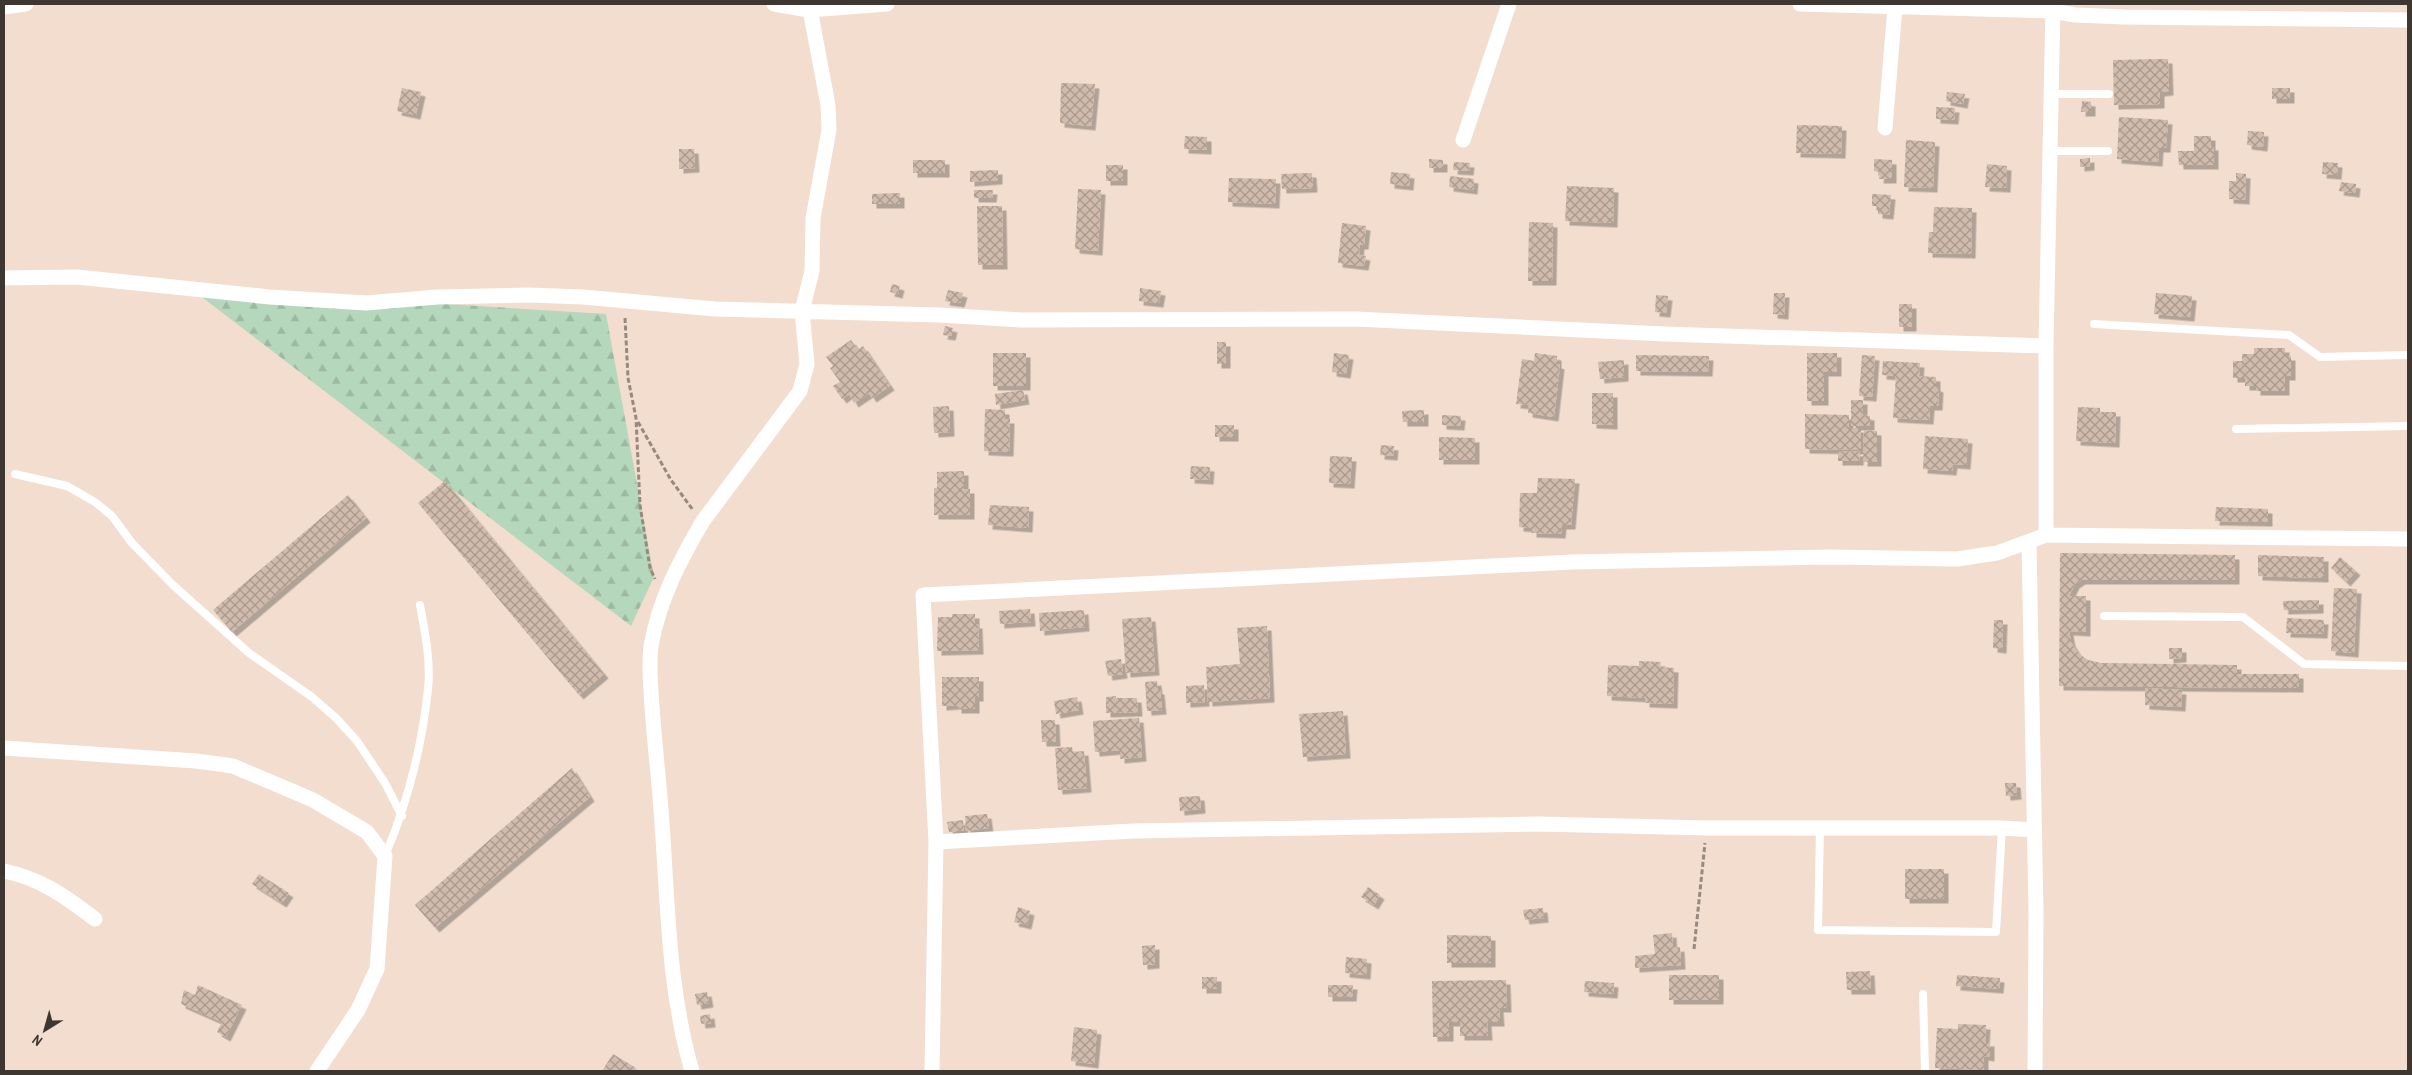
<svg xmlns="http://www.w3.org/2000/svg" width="2412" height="1075" font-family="'Archivo Narrow',sans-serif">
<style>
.forest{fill:url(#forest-firs)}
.building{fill:url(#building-cross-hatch);filter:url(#shadow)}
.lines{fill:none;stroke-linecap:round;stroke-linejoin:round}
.path{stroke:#98897f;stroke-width:3;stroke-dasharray:5 2.5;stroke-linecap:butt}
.service{stroke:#fff;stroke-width:8}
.minor{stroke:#fff;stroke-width:15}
</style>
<defs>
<pattern id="forest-firs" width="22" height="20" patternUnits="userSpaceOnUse" patternTransform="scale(1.25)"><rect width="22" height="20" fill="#b5d7bc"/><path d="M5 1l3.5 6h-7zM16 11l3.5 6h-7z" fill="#9db9a2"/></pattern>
<pattern id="building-cross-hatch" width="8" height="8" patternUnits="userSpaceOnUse" patternTransform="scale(1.25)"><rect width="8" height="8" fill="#d0bbad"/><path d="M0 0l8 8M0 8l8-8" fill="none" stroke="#aa998d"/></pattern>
<filter id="shadow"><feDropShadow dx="4.5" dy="4.5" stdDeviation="0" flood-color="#0004"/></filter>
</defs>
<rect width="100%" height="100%" fill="#f2ddce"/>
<path class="forest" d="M190,288L606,314L654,577L631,626Z"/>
<path class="building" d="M2159,59H2168L2169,91L2160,92V104L2114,105L2113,60Z
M1061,83L1095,84L1091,126L1060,123Z
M402,88L421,92L416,115L397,111Z
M2272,88H2290V99H2272Z
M1947,92L1965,94L1963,104L1946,101Z
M2082,101L2091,102V112H2081Z
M1936,107L1955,108L1954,120L1936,119Z
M2119,117L2168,120L2166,148H2159L2158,162L2117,159Z
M1797,125L1842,126L1841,154L1796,153Z
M2248,131L2264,132L2263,147L2247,145Z
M1185,136L1207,137V150L1184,149Z
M2194,136H2211V146H2214V165H2179L2178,151H2194Z
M1906,140L1935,142L1933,188L1904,187Z
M679,149H694L695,168L679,169Z
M2090,158V166L2080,167V159Z
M1429,159L1443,160V168H1429Z
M1874,159L1892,160V179H1879L1880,172L1874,171Z
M913,160H945V173H913Z
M1454,162L1470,163L1469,171L1453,170Z
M2323,162L2338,163L2337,175L2322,174Z
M1987,164L2007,166L2006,188L1985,187Z
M1106,165H1123V181H1106Z
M998,170V180L970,182V171Z
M1391,172L1410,174L1409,186L1390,184Z
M1312,173L1313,188L1282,189L1281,174Z
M2236,173L2246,174L2245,200L2229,199V181H2236Z
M1450,176L1474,179L1473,190L1449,187Z
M1229,178L1276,179L1275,204L1228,202Z
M2341,182L2356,184L2355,193L2339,191Z
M1567,186L1614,188L1613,223L1565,221Z
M1078,189L1101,190L1098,251L1075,249Z
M974,190H993L992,198H974Z
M900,193V204H872V194Z
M1872,194L1891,195L1889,215L1878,214V206H1872Z
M977,206H1002L1003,265H978Z
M1934,207L1972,208L1971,254L1928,253L1929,232H1933Z
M1529,222L1553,223L1552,281H1528Z
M1342,223L1366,226L1364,245H1360L1359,255L1366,256L1364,266L1338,263Z
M892,284L900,286L898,294L890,292Z
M1140,288L1161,291L1159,303L1139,301Z
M948,290L963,293L960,303L945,301Z
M1774,293H1785L1784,315L1773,314Z
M2156,293L2192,296L2190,317L2154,314Z
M1656,295L1668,296L1666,313L1655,312Z
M1899,304H1912V327H1899Z
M945,326L953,328L951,336L943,335Z
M851,340L858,350L863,346L890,386L872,398L869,393L854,403L849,394L842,399L833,386L840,382L830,368L833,366L826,357Z
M1217,342H1226V364H1217Z
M2254,348H2285V356H2291V376H2285V391H2256V386H2245V378H2233V361H2242V354H2254Z
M993,353H1026V386H993Z
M1334,353L1349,355L1346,374L1332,372Z
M1535,353L1557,356V364L1560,365L1554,417L1528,413L1529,405L1516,404L1522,359L1534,361Z
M1807,353H1837V372H1824V401H1807Z
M1636,355L1709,356L1708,372L1636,371Z
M1862,355L1875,356L1872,397L1859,396Z
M1624,360V377L1600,379L1598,362Z
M1883,361L1920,363L1919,376L1936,377V387L1939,388L1938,406H1930L1929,420L1893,418L1896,376L1882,375Z
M1023,390L1025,400L996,405L995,394Z
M1592,393H1613V425L1592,424Z
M1851,400H1863V415L1870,416V426H1851Z
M949,406L950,432L934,433L933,407Z
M2078,407L2100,408V412H2116L2115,443L2076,441Z
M985,409L1005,410V419H1010L1009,452L984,451Z
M1424,410V422H1403L1402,411Z
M1805,414L1849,415V428H1861V450L1805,449Z
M1442,415L1461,416L1460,426L1442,425Z
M1215,425H1234V437H1215Z
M1864,430L1877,431V462H1863Z
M1925,436L1968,439L1966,465L1953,464L1952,471L1923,469Z
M1439,437L1475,438V460H1439Z
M1381,445L1394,446L1393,456L1380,455Z
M1838,451L1860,452L1859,461H1838Z
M1330,456L1352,457L1350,484L1329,483Z
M1191,466L1210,467L1209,480L1190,479Z
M964,471V489H970V515H934V488H937V472Z
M1538,478L1575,479L1571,525H1562L1561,534L1532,533V528L1519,527L1520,493H1537Z
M445,481L604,674L579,695L418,503Z
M348,495L366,518L232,632L213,610Z
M990,505L1029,507L1028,528L988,525Z
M2216,507L2268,509V522L2215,521Z
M2060,553L2235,555V580H2081L2075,584L2069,596H2086V632L2069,631L2071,642L2078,653L2088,660L2101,663L2237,665V674H2299V688L2059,686Z
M2258,555L2324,557V578L2258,576Z
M2340,557L2356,571L2346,582L2331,568Z
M2334,588L2357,589L2354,653L2331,651Z
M2319,600V609L2284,610L2283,601Z
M1030,609L1031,622L1000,624L999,611Z
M1084,610L1085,627L1040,631L1039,613Z
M952,614H975V624H978L979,650L937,651L938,617H952Z
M1151,617L1155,671L1126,673L1122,619Z
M2287,618L2324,620L2323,634L2286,633Z
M1994,620H2003L2002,649L1993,648Z
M1267,626L1270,698L1208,702L1206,667L1240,664L1237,628Z
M2169,648H2182V658L2169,659Z
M1121,659L1123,674L1108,676L1105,661Z
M1639,661L1661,662L1660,667L1674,668L1673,704L1645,703V698L1607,696L1608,665L1639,666Z
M942,677H979V697H975V709H957V705L942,706Z
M1157,681L1158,690H1160L1162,710L1147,711L1145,682Z
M1204,685L1205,702L1186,703V686Z
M2145,688L2182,690L2181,707L2145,705Z
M1116,696V698H1137L1138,712L1106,713V697Z
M1077,697L1079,710L1056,714L1054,701Z
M1343,711L1346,754L1303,757L1299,714Z
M1139,718L1142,757L1120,759V750L1095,752L1093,721Z
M1041,720H1055L1056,742H1042Z
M1072,747L1073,752L1084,751L1087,788L1058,790L1055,748Z
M572,768L590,797L435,928L415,905Z
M2005,783H2016L2017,795L2006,796Z
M1200,796L1201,809L1180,811L1179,797Z
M987,814L989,828L966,831L965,816Z
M963,820L964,830L949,832L947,822Z
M1905,869H1944V899H1905Z
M259,874L289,893L282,903L252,884Z
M1368,887L1380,895L1374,905L1361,897Z
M1018,907L1030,911L1027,925L1014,922Z
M1543,908L1544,918L1525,920L1523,910Z
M1672,933L1673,948L1680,947L1681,965L1635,968V956L1655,954L1653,935Z
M1447,935L1491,936V963H1447Z
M1155,945V964L1143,965L1142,946Z
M1346,957L1367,959L1366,975L1345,973Z
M1870,971L1871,990H1847L1846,972Z
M1669,975H1719V1000H1669Z
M1957,975L2000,978L1999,989L1956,986Z
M1202,977H1217V989H1202Z
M1506,980L1507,1008H1499L1500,1022H1487L1488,1036H1460V1022H1449V1037H1433L1432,981Z
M1585,981L1614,983L1613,994L1584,992Z
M198,985L242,1005L226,1037L217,1032L222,1022L181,1004L184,990L195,995Z
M1328,985H1353L1352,997H1328Z
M707,992L709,1003L697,1005L695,994Z
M710,1014L711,1023L701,1024L700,1016Z
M1958,1024L1986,1025L1985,1042H1990V1057L1984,1056V1070L1935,1068L1937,1028L1958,1029Z
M1074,1027L1097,1030L1094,1064L1071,1061Z
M613,1054L636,1068L634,1071H602Z"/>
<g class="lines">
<path class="path" d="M625,318L628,378L636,418L640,505L650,568L655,579
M638,422L671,480L693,510
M1694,949L1705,843"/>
<path class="service" d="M2052,94H2109
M2052,151H2108
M2094,324L2289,335L2320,357L2408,355
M2236,429L2408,426
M15,474L67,486L95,502L112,516L132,543L173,585L249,653L312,697L336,718L357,741L385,783L402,816
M2104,616L2243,617L2304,664L2408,666
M1820,828L1818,930L1996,932L2002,828
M385,856C407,804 422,746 428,689C431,662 425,632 420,605
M1923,994L1925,1071"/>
<path class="minor" d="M774,4L809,10L887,4
M1800,4L2053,11L2075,15L2124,17L2408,20
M4,7L26,4
M1885,128L1895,7
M1463,140L1509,4
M4,278L77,277L270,297L366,303L437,297L529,295L583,297L715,309L939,315L1021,320L1356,319L1664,334L2046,346
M2046,535V346L2053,4
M2029,543L2036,913L2035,1071
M4,748L196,761L233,766L313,800L367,832L385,856L377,969L358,1010L317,1071
M936,842L1133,831L1539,824L1707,828H2002L2034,830
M4,871C40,878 66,897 95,919
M692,1071C666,982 668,889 660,797C657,762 653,727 651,691C650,676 649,661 651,646C659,600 680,560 703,521L800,391L807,364L802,311L812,271L813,218L829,130L828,105L809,4
M932,1071L936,842L923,595L1572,562L1830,557L1957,559L1997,553L2046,535L2408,539"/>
</g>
<rect width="2412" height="1075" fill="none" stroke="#3e3630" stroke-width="10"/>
<g transform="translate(45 1030) rotate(217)" stroke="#f2ddce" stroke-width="4" paint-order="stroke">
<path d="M0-4L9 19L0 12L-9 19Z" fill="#3e3630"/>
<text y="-8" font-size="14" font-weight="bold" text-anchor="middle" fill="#3e3630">N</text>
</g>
</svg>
